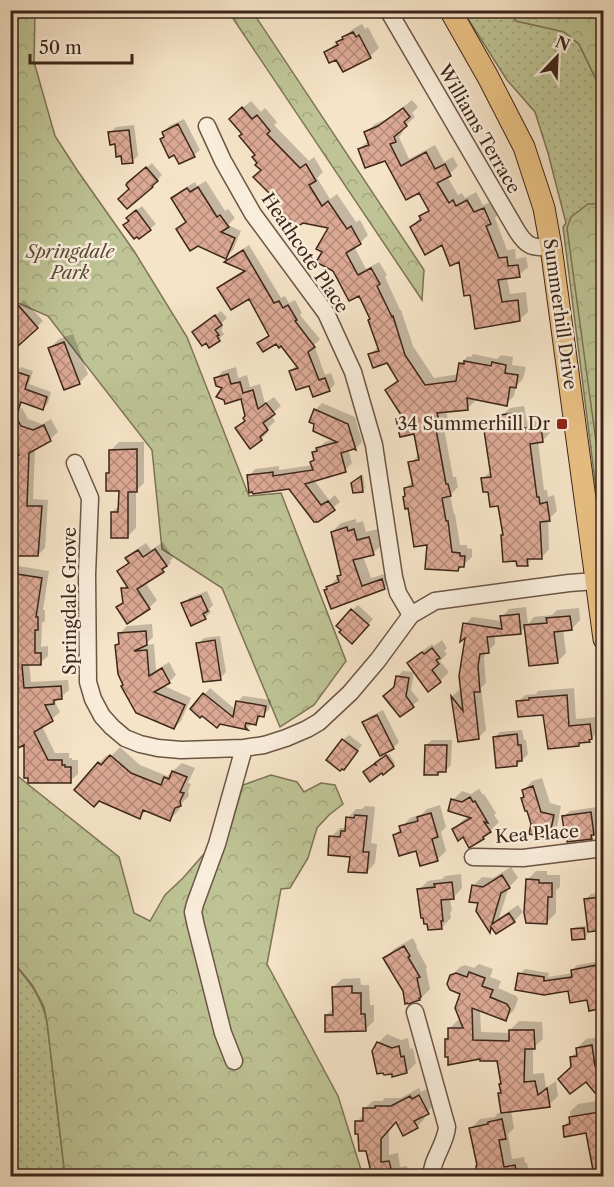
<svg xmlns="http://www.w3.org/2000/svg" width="614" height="1187" font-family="'Libre Caslon Text',serif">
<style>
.grass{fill:url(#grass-dots);stroke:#7e7457;stroke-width:1.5}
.forest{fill:url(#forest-crowns);stroke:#7e7457;stroke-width:1.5}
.shadow{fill:#0003}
.building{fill:url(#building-cross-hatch);stroke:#3d2519;stroke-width:1.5}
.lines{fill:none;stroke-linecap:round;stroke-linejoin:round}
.minor-casing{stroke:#6b5545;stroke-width:19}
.major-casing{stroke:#3d2519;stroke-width:23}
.minor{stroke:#f9eddb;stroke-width:16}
.major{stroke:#ebc284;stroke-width:21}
.poi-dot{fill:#8f2418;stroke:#f9eddb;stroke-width:2}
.labels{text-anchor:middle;stroke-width:5;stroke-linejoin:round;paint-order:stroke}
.street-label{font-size:18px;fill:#3d2519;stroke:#f9eddb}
.park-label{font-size:18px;font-style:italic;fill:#5d4d38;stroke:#f9eddb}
.poi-label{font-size:18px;fill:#3d2519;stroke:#f9eddb;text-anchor:end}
</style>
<defs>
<pattern id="grass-dots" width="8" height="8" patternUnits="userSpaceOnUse" patternTransform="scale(1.5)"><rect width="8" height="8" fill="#bec495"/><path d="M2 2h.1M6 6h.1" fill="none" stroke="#a4a880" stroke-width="1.8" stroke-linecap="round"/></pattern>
<pattern id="forest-crowns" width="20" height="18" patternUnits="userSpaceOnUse" patternTransform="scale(1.5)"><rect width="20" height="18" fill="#bec495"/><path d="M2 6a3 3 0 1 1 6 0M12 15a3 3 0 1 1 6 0" fill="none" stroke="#a4a880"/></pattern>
<pattern id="building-cross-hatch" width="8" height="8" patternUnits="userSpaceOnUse" patternTransform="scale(1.5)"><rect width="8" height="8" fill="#dca995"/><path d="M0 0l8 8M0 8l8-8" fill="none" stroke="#b48979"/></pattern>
</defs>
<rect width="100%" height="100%" fill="#f6e4c8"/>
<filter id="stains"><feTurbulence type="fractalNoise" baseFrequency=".00333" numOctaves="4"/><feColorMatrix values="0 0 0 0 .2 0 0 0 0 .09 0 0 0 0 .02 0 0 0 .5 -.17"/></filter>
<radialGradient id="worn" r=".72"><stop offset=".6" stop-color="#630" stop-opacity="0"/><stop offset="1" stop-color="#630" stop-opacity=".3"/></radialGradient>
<path class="grass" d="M463,11H509L516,21L564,31L579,44L603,94V544L563,227L566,223L548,153L535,112L507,80Z
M10,959C28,980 41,994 47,1022L65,1176H11Z"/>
<path class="forest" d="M11,10L35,11L34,62L55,136L77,170L134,251L187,337L249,496L281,493L346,661L314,705L280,727L222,588L162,549L152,450L48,316L11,300Z
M228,11H252L424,270L422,300Z
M509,11H603V94L579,44L564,32L516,21Z
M588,204H603V493L567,228L571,217Z
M10,770L119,857L134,913L150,921L165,895L183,878L203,855L230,829L243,785L271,775L297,782L304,792L321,783L335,785L343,804L329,815L317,828L308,858L290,888L281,889L267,964L338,1096L363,1176H65L47,1022L44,1007L33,986L11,959Z"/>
<path class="shadow" d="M261,10H287L263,16Z
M326,10H348L328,17Z
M362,24L365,29L368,27L379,48L370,56L343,70L337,58L326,52L353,29Z
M412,100L418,107L412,113L415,117L402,129L403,132L399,137L409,159L435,145L444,162L453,157L458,166L447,176L458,195L462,193L465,198L476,192L483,205L493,201L498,214L495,218L507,250L515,249L516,259L526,257L528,267L519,275L507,277L510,294L526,292L528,312L519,320L472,294L460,260L442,243L411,227L429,209L419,191L385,159L359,149L368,141L366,132L375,124L389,118Z
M251,101L261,112L265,108L277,122L274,125L309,161L314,157L323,172L317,178L330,199L337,194L356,222L360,220L368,235L360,243L354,246L366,269L379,262L387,275L385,277L400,310H401L413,346L434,378L459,374L460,364L468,356L471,357L473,354L497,359L501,355L513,357L512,365L526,367L523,379L516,386L514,396L506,404L476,398V400L468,408L446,411L448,419L443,423L453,477H456L458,487L450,495L454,514H455L460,545H467V548L472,549V557L458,570L429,544L407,495L405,489L413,481L410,463L420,454L415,432L398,420L403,415L387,390L399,379L387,361L370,354L379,346L371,319L359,294L324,252L331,227L278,200L263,170L239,111Z
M184,119L200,150L194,155L180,162L175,153L161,139L165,136L164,132L169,126Z
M134,125L138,156L132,161L122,155L110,133L116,127Z
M152,163L162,175L152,186L134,178Z
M206,181L225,211L228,209L235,218L228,225L241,231L233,250L226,257L178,229L187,221L173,198L180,191L195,182L197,186Z
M142,206L156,224L150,229L130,220L134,212Z
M249,245L281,298L285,296L289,303L295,300L302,313L300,315L320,339L314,345L325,375L331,373L335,384L329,390L310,384L291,371L297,364L281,344L277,342L259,343L270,334L250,297L219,288L225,282L245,270L226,262L232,256Z
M24,300L43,321L18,344L10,313Z
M221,311L227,318L221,324L223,328L221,330L224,334L219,339L206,341L194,332Z
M73,334L88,374L79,383L50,348L59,339Z
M21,367L33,371L29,384L51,392L48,403L43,408L23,401L19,405L10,402V376Z
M236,367L238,378L247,375L250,387L260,384L265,403L274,397L281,406L271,415L275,421L267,429L268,432L261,439L237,428L246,420L247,416L242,398L224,387L216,378L223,371Z
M322,403L355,417L362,442L356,448L354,447L348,449L352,463L345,470L314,480L329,500L335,495L340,502L317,521L290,488L249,476L255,469L279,466V470L313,465L312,462L315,459L314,453L325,442L334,439L315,410Z
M524,406L527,422L548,419L550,433L542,441H538L544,490H547L548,497L554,495L557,511L548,520L549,549L542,557H534L527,564L502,535L504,534L499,504L483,479L491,471L485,430L493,423L503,421L502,416L510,408Z
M22,408L28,419L42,424L51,419L58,432L50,439L35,448L33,499L48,500L45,548L38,555L16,533H10V453L14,450L10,443V414Z
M119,442H144V483L136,491V528L128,536L112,512L120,505V490L107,474L111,471V450Z
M363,475L365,488L363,490L356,481Z
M356,519V523L363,521L366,532L378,529L382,545L373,553L363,556L371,578L391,572L393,578L384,587L328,588L342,573L332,532L341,523Z
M163,542L173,558L170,561L171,563L163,570L145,582L157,600L149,608L118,607L124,601L123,589L128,584L119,571L129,562L127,558L134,551L146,543L151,550Z
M18,566L49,571L43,610H45V621L42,623L41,647L48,646V656L40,663H29L31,682L68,680L69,690L55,702L60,712L52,719L42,726L55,753H69V758H72V760H78V774L70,781L26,743L10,750V650L16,645V627H10V573Z
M207,591L213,605L209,609L211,612L205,618L183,604L189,598Z
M358,605L373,619L358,637L352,610Z
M526,607L528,624L534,617L552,615L557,610L579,608L580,620L572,629L563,630L566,653L557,662L526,627L520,632L495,635V644L488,651H486L484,658L486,683L481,688L486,730L479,737L459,741L452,696L459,690L463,694L467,635L465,624L472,617L502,621V617L509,609Z
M152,624L153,637L145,645L154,644L156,670L169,662L176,675L169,682L162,685L191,698L181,721L174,728L125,684L117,645L121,641L120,633L127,626Z
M220,636L226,672L220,678L198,644L204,638Z
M442,640L447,648L444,651L447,654L440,661L449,672L440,681L409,663L418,654L432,644L434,646Z
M403,671L414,672L411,690L419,700L413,705L396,687L397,677Z
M210,688L236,710L237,702L243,696L271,700L269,710L262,715L256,723H253L247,728L220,723L192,709Z
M574,688L576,719L597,717L598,731L589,741H582L578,745L545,713L518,702L525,695L536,694L538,691Z
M383,710L399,742L393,748L363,723L369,717Z
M522,730L524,740H526L528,754L517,765L494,738L500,732Z
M349,735L362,745L349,762L343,740Z
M432,740H452L451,765L445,771H440L437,773L426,745Z
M120,747L140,765L167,776L182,763L195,768L188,783L191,784L188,791L189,796L181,804L179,810L170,819L147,810L139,817L99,763L107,755L110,757Z
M389,754L395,763L393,765L367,770Z
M542,778L550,803L561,806L557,827L548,836L533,824L523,798L525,796L524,790L532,781Z
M479,789L483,795L484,794L496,813L494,815L499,822L483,838L463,835L454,829L463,820L470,816L453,800L462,791L471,794Z
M440,805L446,827L441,832L446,851L437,860L417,849L395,835L410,818L422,814L427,809Z
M365,806L375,807L371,843L377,844L375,863L367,872L331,837L340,828H345L346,827L348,818L356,809H362Z
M597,807L599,828L591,838L564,816L570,811Z
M511,867L518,878L509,887L499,918L518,905L523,912L514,921L493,927L490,930L473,886L482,877L493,878Z
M536,871H547V875H560V887L556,890V913L547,922L527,880Z
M461,874L462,888L454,897L450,898L452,911L450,912L451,918L442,927L419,890L428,881L442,879L445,876Z
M604,892V929L590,931L585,900L591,894Z
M586,926L587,935L584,938L572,930L575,927Z
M413,938L417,946L416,947L427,967L426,969L430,989L421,998L406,1003L404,990L385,958L394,949Z
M602,961L604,968V1008L598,1009L588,998L569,989L520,974L525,969L549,973L548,977L573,973L572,971L577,965Z
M479,964L493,969L490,977L501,981L498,988L516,996L518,999L514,1010L505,1019L480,1010L481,1032L510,1033V1030L519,1021L542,1022L543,1039L533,1048V1074L544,1073L546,1088L556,1081L558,1096L549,1105L511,1110L514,1128L508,1134L512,1159L524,1157L525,1163H527L529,1174L526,1176H477L479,1174L471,1128L480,1119L495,1117L498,1113H502L499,1094L502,1091V1083L498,1060L446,1040L449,1036V1029L458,1020H461L462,993L451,976L460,967L465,965L474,968Z
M360,978L361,985H369L370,1005H374V1021L365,1030L326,1015L334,1008L333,987L342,979Z
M387,1034L401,1040L408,1038L410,1049L413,1048L416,1063L407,1072H393L374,1052L379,1042Z
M600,1037L604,1057V1084L595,1091L573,1067L571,1057L578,1051L577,1048L586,1039Z
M419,1088L421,1092L428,1088L436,1104L423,1115L425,1118L417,1127L397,1120L389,1129V1155L398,1153L400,1167L407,1166L409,1176H368V1172L371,1168L367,1150L357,1122L364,1114V1109L373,1101H382L385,1098H401Z
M604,1100V1167L595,1169L587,1131L564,1126L571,1119L570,1112L578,1104Z"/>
<path class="building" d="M353,32L356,37L359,35L371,58L343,72L336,60L329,63L324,52L338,45L336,42L343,39L342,37Z
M242,107L252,119L257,115L270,131L267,134L300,168L306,164L316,181L309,185L322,206L328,201L347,229L351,226L361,244L346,253L358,275L371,268L380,284L377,286L392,317L393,316L405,355L425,385L456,381L459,363L464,364V361L491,366L492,362L506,365L505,373L518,375L516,388L510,387L507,406L467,398L468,410L437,413L441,428L436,429L446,484H448L451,496L442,498L446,521H448L452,552L460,553V556H465L464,567H459L458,571L425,569L427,545L414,547L408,508L405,509L403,497L405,496L404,488L413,486L408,462L419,460L414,434L400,437L396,419L403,418L385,390L398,381L387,363L373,368L368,354L379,351L368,320L370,319L359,296L349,301L333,271L316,262L322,252L316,249L328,228L303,223L293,229L283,214L280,215L272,204L277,201L253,177L261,170L255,165L257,163L252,157L255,155L239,136L242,134L229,119Z
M403,108L410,117L404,122L407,126L394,137L396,142L390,144L401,166L426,152L435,169L445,164L451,176L437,183L449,203L453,200L456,206L467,200L474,212L484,208L491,224L486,226L499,258L507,257L508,266L518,265L520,277L498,280L502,302L518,300L520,321L475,329L470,295L464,296L459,262L450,266L442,245L425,255L410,227L421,220L419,216L429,211L419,193L406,200L385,161L365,168L358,149L369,145L364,132L378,126Z
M178,124L195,157L179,164L174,155L169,158L160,139L164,137L162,132Z
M129,130L133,163L122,164L121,156L116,157L115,144L110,145L108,132Z
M146,167L158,181L152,186L153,187L127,209L118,199L129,189L126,185L127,183Z
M198,187L217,217L220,215L229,227L221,232L235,238L226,259L198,246L190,251L176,229L186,222L171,198L187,188L190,192Z
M136,210L151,230L139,239L137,237L134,239L123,225L129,221L126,218Z
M243,250L274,303L279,301L283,308L288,305L297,320L295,321L315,347L308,352L319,380L325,378L330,391L313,397L309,386L296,390L289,371L298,368L281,346L279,348L276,344L263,352L257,343L269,336L249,299L231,310L217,288L245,271L224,262Z
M18,305L38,328L18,346L10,338V311Z
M215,315L222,325L215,330L219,335L217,336L220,341L209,348L206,343L202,346L192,332Z
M64,342L80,384L64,390L48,348Z
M14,371L29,376L25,389L47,397L43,410L21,402L16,417L21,426L33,430L44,425L51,441L29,453L27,506H42L38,556H14L15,519H10V455H19L10,439V382Z
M228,374L231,384L240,382L243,393L253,390L258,409L266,403L275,414L263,423L268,430L260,437L262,440L250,449L235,428L245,421L243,418L245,416L241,399L225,404L224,400L216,397L222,388L216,386L214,378Z
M314,409L348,424L356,450L354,449L341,453L346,472L305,484L321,505L328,501L335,510L318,522H314L289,489L253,494L252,492L249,493L247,475L273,472V476L313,470L310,462L314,460L312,452L317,451L316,448L337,442L313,431L314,424L309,422Z
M517,413L519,429L541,426L543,442L530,444L537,497H539L540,504L547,502L550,521L540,522L542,559H527L528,566H517L516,561L503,562L501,535H503L498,506L490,507L488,492H483L481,478L491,477L484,430L502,427L500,415Z
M137,449V492H128V538H111V512H118L119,491H106V473H109V450Z
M361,476L363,492L353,493L351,483Z
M347,527L348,531L354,529L357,540L369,537L374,555L353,560L362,586L382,579L385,589L331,609L324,590L327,589L326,587L339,582L337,576L341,575L331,532Z
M155,549L167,566L162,569L164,572L137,589L150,609L127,624L116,607L123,603L121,588H128L117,571L129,563L125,558L138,550L143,557Z
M10,573L42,578L36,617H38V630H35V653H41V665H22L24,688L61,686L62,699L54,700V704L45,705L53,721L34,732L48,760H62V765H65V767H71V783H28V778H24V745L10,752V651H15L14,629L10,628Z
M201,596L208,611L203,614L206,619L191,626L181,603Z
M351,609L369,625L352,644L339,632L341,630L336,626Z
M519,614L521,634L487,637L489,653L480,654L478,666L480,692H474L479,739L458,742L451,696L463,711L459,676L465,638L460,642L463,623L502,629L500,616Z
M570,616L572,630L554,632L558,663L529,666L524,625L547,623L546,618Z
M146,631L147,645L134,651L147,650L149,676L162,668L170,683L154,692L185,705L174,729L136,713L121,686L123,685L118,674L115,645L119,644L118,633Z
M215,640L221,680L203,682L196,643Z
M432,648L440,658L436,660L439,664L432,670L441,682L428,692L407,663L422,652L424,654Z
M396,676L409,678L406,696L414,707L400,717L383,696L394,687Z
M203,693L233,717L236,701L266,706L264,717L258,716L256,725L246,723L245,727L248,730L220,724L217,728L202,716L200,718L190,709Z
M567,695L569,726L590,724L592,739L589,740L590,742L579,743V746L548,749L543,715L518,717L516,701L529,700V698Z
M377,715L394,749L380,756L362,722Z
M517,734L518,745H521L522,761H517V766L496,768L493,737Z
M342,739L358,751L344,770L342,769L340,771L326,760Z
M425,745H447L446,772H438V775H424Z
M110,755L131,773L161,785L164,777L169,779L172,771L187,777L180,792L184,793L180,801L181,806L175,808L170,821L143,810L140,819L99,801L94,807L74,790L98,762L101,765Z
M386,755L394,766L383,775L382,773L370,782L363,772L374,764L376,765L375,763Z
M533,786L541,812L554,815L549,838L529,834L531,824L527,811H525L521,798L524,797L522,790Z
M470,797L473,802L475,801L488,823L484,822L491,832L483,837L484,839L469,848L463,837L458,841L452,829L471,818L448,811L451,799L462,802Z
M591,812L594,835H591L592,839L567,842V838H565L562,816Z
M431,813L438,837L432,839L438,861L420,866L416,851L399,856L393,835L401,832L399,826L418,821L417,817Z
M355,815L367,816L363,852H369L367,873L348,872L350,857L328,855L329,836L340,837L341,831H345L346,817L354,818Z
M502,875L510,888L501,893L492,924L509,913L515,922L496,934L491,927L490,933L476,911L478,903L469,902L472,885L483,887Z
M526,879L539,880V883H552V897H548L547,924L526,923L524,913Z
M452,882L454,899L441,900L443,921H441L442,929L428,930L427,924H424L423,918H421L417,889L435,887L434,884Z
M601,897L603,912V930L588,932L584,899Z
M584,928L585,939L572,940L571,929Z
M404,946L410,956L408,957L420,977L417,978L421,997L419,999L420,1000L408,1004L407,1003L405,1004L403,991L383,958Z
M597,965L603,998V1008L589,1011L587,1000L570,1003L568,991L544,995L515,990L518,973L544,977V981L572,977L571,970Z
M469,972L485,978L482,986L493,990L490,997L507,1004L510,1009L506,1021L472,1008L473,1040L509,1041V1030H534L535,1049H525L524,1082L535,1081L538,1095L547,1088L550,1107L501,1113L498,1093H501L499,1084H501L497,1061H480V1059L448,1065V1057H445V1039H448V1028H463L455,1008L460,994L450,990L447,984L450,975L456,973L467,977Z
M352,986V993H361V1014H365L366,1031L325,1032V1015H333L332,987Z
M377,1042L392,1048L399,1046L401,1057L404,1056L407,1073L392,1077V1074L384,1075L383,1073L377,1074L372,1051Z
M592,1045L595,1066L603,1076V1086L595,1093L586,1082L570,1094L558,1079L571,1067L570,1057L577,1056L576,1048Z
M419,1095L429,1114L414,1121L418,1128L403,1136L396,1122L381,1139V1162L389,1161L393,1176H372L366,1151H359L358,1134H355V1121H363V1108H375V1106H391L410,1096L412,1099Z
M599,1112L603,1139V1168L593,1170L586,1133L564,1137L563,1126L570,1124L569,1117Z
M502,1119L506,1139L499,1140L504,1167L515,1165L517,1176H477L476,1166L477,1165L469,1128L488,1124V1122Z"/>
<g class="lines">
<g class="minor-casing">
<path id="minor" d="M388,10L517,231C527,247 532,248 551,247
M207,126L223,161L253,214L326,313L353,372L374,445L394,577L398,593L411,615
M75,463L90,498L87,575L88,682L93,699L102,716L112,727L125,738L140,744L158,748L181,750L244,748L264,745L286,738L307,729L319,722L350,693L378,660L411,615L435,601L569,583L596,581
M473,857L523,858L604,848
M415,1012L447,1127C446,1144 430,1162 432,1176
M234,1061L223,1033L196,926L193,912L195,904L217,844L244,748"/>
</g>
<g class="major-casing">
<path id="major" d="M450,10L488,77L524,147L544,208L551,247L604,639"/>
</g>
<use href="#minor" class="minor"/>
<use href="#major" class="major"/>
</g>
<rect class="poi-dot" x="556" y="418" width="12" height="12" rx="3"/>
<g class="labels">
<g class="street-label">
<text transform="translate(479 129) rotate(60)" y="6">Williams Terrace</text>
<text transform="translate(305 253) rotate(56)" y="6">Heathcote Place</text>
<text transform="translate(560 314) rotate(82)" y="6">Summerhill Drive</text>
<text transform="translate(70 601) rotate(-90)" y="6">Springdale Grove</text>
<text transform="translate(537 834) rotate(-4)" y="6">Kea Place</text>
</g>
<g class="park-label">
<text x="70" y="258">Springdale<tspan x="70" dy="21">Park</tspan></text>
</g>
<g class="poi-label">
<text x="550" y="430">34 Summerhill Dr</text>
</g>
</g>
<rect width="614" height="1187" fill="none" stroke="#f6e4c8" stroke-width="36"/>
<rect x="12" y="12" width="590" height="1163" fill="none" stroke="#3d2519" stroke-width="3"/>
<rect x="18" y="18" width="578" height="1151" fill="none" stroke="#3d2519" stroke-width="1.5"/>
<g transform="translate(557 57) rotate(23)" stroke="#f9eddb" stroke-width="4.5" paint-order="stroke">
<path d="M0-4.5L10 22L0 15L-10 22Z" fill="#3d2519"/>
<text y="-9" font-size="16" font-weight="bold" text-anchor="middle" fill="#3d2519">N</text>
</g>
<path d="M30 54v9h102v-9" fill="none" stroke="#3d2519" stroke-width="3"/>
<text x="39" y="54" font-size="18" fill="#3d2519" stroke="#f9eddb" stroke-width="4.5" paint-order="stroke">50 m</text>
<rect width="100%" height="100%" filter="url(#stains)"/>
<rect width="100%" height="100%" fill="url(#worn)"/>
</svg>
